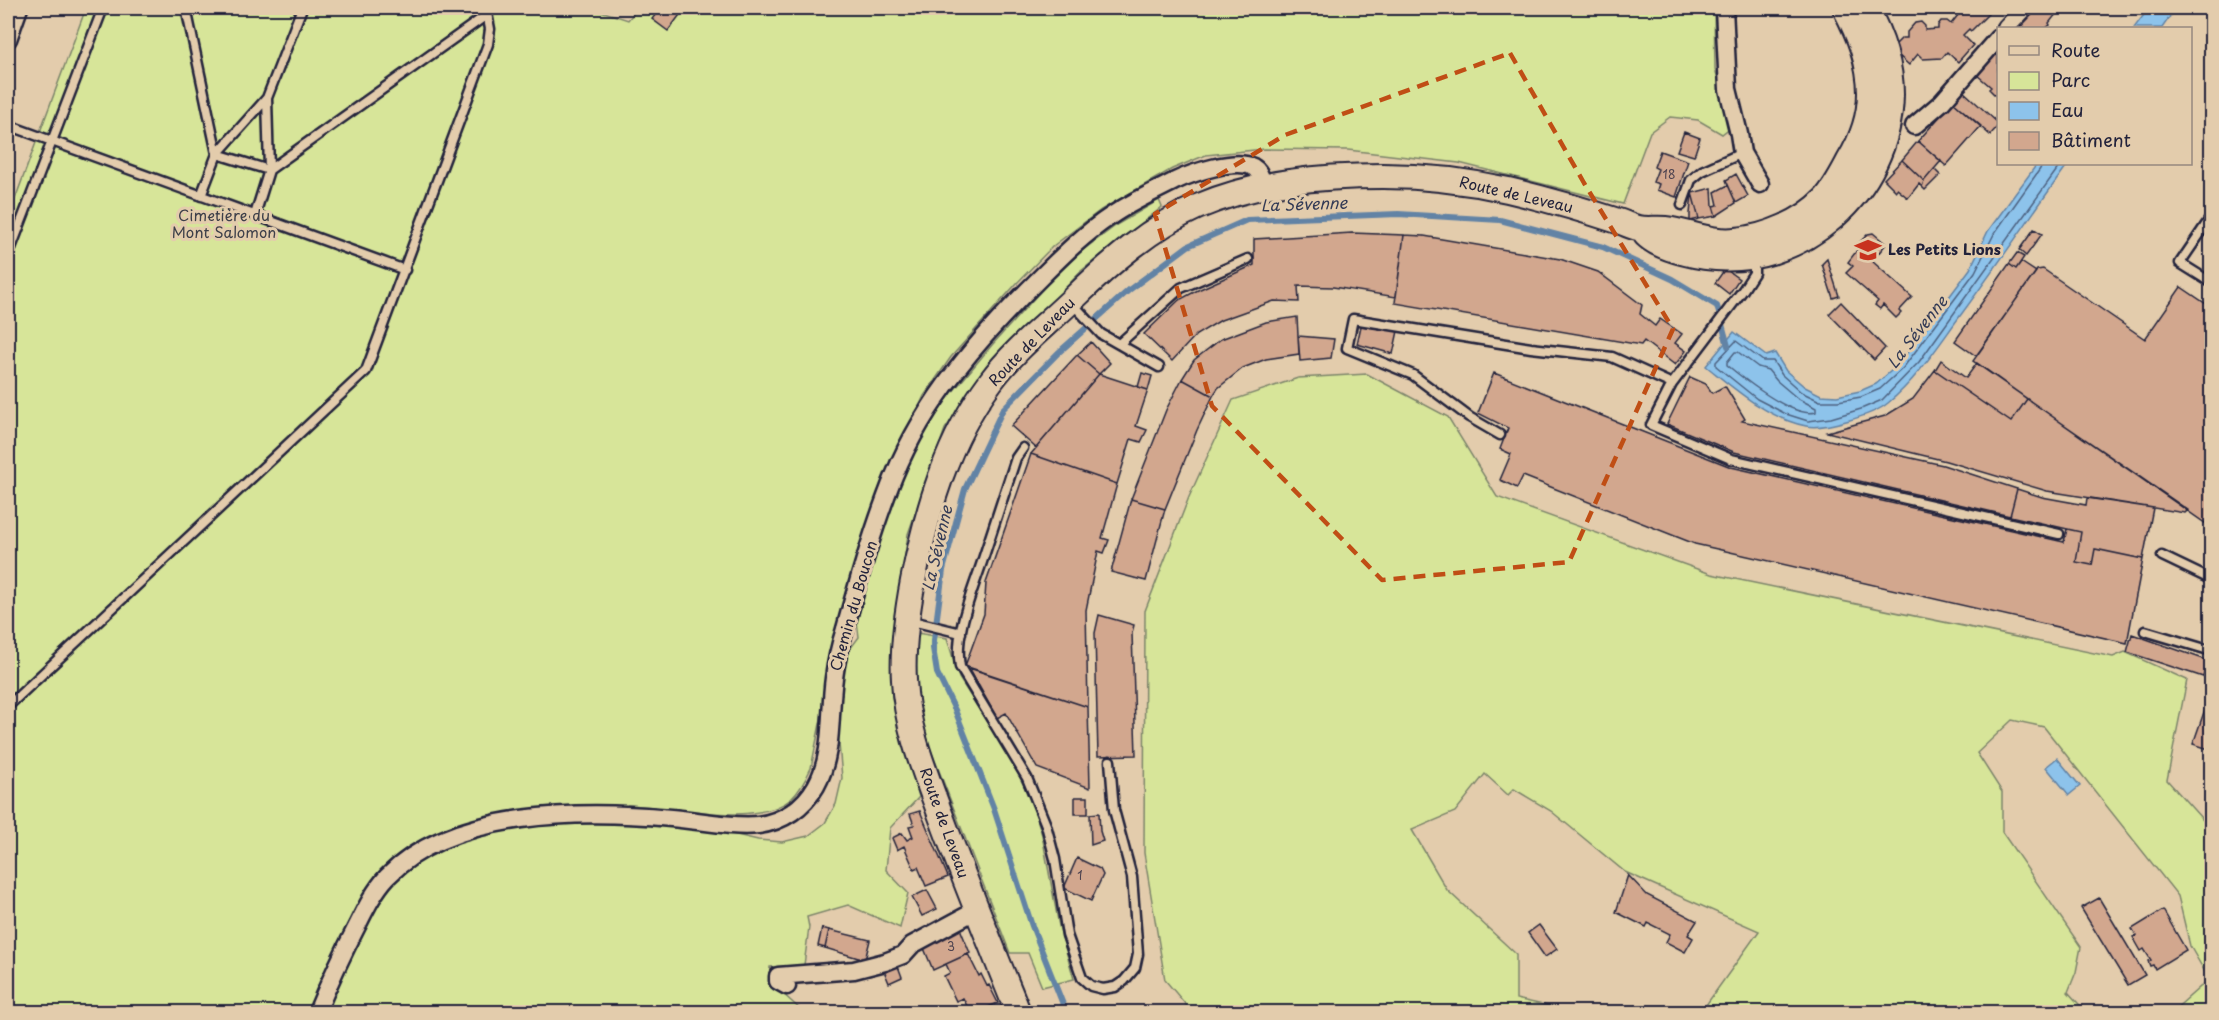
<svg xmlns="http://www.w3.org/2000/svg" width="2219" height="1020" font-family="'Playpen Sans',sans-serif">
<style>
.green{fill:#d7e599;stroke:#7c846a;stroke-width:1.5}
.water{fill:#8dc3eb;stroke:#6283a5;stroke-width:1.5}
.lines{fill:none;stroke-linecap:round;stroke-linejoin:round}
.shore{stroke:#4d6281;stroke-width:1.5}
.stream{stroke:#6283a5;stroke-width:6}
.building{fill:#d2a78e;stroke:#22223b;stroke-width:1.5}
.lane-casing{stroke:#22223b;stroke-width:13}
.street-casing{stroke:#22223b;stroke-width:21}
.secondary-casing{stroke:#22223b;stroke-width:28}
.lane{stroke:#e3ccac;stroke-width:8}
.street{stroke:#e3ccac;stroke-width:16}
.secondary{stroke:#e3ccac;stroke-width:24}
.marked{fill:none;stroke:#c04e15;stroke-width:4.5;stroke-dasharray:12 8;stroke-linejoin:round}
.labels{text-anchor:middle;stroke-width:6;stroke-linejoin:round;paint-order:stroke}
.number-label{font-size:12px;fill:#4e4350}
.street-label{font-size:15px;fill:#22223b;stroke:#e3ccac}
.park-label{font-size:15px;fill:#3d3f49;stroke:#e3ccac}
.poi-label{font-size:15px;font-weight:bold;fill:#22223b;stroke:#e3ccac;text-anchor:start}
.water-label{font-size:16px;font-style:italic;fill:#323a55;stroke:#e3ccac}
</style>
<rect width="100%" height="100%" fill="#e3ccac"/>
<filter id="ink" filterUnits="userSpaceOnUse"><feTurbulence type="fractalNoise" baseFrequency=".0167" numOctaves="2"/><feDisplacementMap in="SourceGraphic" scale="12" xChannelSelector="R" yChannelSelector="G"/><feConvolveMatrix kernelMatrix="1 2 1 2 8 2 1 2 1" color-interpolation-filters="sRGB"/></filter>
<g filter="url(#ink)">
<path class="green" d="M86,8H592L628,20L638,8H1714L1715,69L1732,126L1722,134L1698,120L1670,117L1650,132L1623,204L1459,163L1348,150L1264,149L1206,155L1172,169L1101,210L1053,246L1017,283L951,357L924,396L890,467L836,645L811,768C806,779 800,791 791,799C757,828 670,806 628,805L633,822L698,826L758,840L782,842L808,836L825,823L836,804L842,778L837,720L847,653L859,637L857,621L894,492L935,413L992,345L1067,262L1118,224L1159,200L1162,207L1081,271L971,391L945,429L908,534L893,638L892,697L919,797L890,828L886,870L908,893L900,928L848,905L807,917L809,927L804,965L770,967L769,981L803,1012H8V218Z
M1367,374L1448,417L1497,497L1711,574L2113,657L2125,652L2187,680L2167,780L2211,829V1012H2172L2209,979L2190,946L2178,896L2044,727L2012,720L1977,753L2002,792V832L2081,947L2076,972L2068,992L2086,1012H1701L1759,931L1625,872L1551,811L1514,789L1508,795L1485,774L1455,812L1412,830L1447,890L1516,954V999L1576,1012H1192L1165,980L1144,853L1145,611L1189,497L1233,400L1298,378Z
M917,633L947,638L959,678L1011,760L1032,802L1042,835L1059,926L1074,979L1042,987L1028,953H1010L920,722L915,674Z"/>
<path class="water" d="M2149,8H2176L2162,28H2134Z
M2037,164H2068C2032,214 1997,266 1960,316C1938,346 1917,379 1888,403C1874,415 1823,430 1806,426C1767,418 1736,390 1706,366L1734,332L1766,356L1775,353L1786,371L1805,387L1821,395L1837,396L1860,391L1876,384L1899,364L1970,269L1988,231Z
M2057,758L2080,786L2069,795L2046,767Z"/>
<g class="lines">
<path class="shore" d="M2042,164L2040,169L1994,234L1975,272L1903,368L1880,389L1861,397L1838,401H1820L1801,392L1782,375L1773,361H1763L1736,341L1716,362V366L1757,399L1786,414L1808,421L1831,418L1861,409L1882,400L1919,362L2061,164
M1735,352H1738L1758,367L1768,370L1777,381L1797,398L1816,408V412C1793,419 1744,379 1727,365V362Z"/>
<path class="stream" d="M1066,1012L1032,926L994,809L955,710L937,673L933,648L943,570L965,489L1003,409L1058,353L1129,290L1188,246L1247,220L1398,214L1500,220L1603,247L1672,279L1717,306L1728,346"/>
</g>
<path class="building" d="M661,8H685L668,31L652,19Z
M1950,8H1981L1988,14L1971,31L1969,29L1963,35L1973,45L1958,62L1947,52L1942,58L1923,59L1918,54L1909,65L1897,54L1894,46L1902,38H1907V32L1915,23L1921,22L1925,26V30L1938,29V25L1941,21H1947L1951,24L1958,15Z
M2037,8H2050L2057,13L2049,23L2050,25L2046,28H2018Z
M1996,53L1998,56L1997,97L1989,89L1991,87L1977,75Z
M1963,91L1998,123V126L1990,135L1953,102Z
M1953,102L1981,126L1946,166L1918,141Z
M1684,132L1700,138L1694,156L1677,151Z
M1918,141L1941,161L1924,181L1902,160Z
M1660,151L1688,161L1676,197L1657,190L1659,184L1653,182L1658,169L1654,167Z
M1902,160L1924,181L1922,187L1919,184L1908,198L1897,189L1896,191L1884,179Z
M1934,169L1940,175L1925,190L1922,187L1924,181Z
M1736,174L1748,196L1736,203L1726,180Z
M1728,185L1736,203L1716,216L1713,206L1718,205L1715,192Z
M1712,188L1713,206L1716,216L1699,219L1692,193Z
M1692,193L1699,219L1690,221V214Z
M2034,229L2042,234L2026,256L2019,250Z
M1352,233L1404,235L1396,297L1333,287L1298,286L1299,302L1274,301L1221,320L1196,335L1172,361L1144,334L1179,300L1198,290L1254,265V239Z
M1873,233L1886,244L1872,261L1912,297L1899,311L1901,313L1896,318L1883,305L1880,309L1875,305L1878,301L1846,273L1853,266L1848,262L1858,249L1856,246L1868,234Z
M1404,235L1424,236L1560,259L1598,272L1642,305L1640,314L1655,326L1660,319L1682,334L1675,343L1686,351L1675,365L1644,341L1641,345L1395,303Z
M2017,253L2024,257L2016,269L2009,264Z
M1827,259L1839,296L1833,298L1822,264Z
M2021,262L2036,272L1976,356L1955,341L2009,264L2016,269Z
M1725,269L1739,279L1729,294L1715,283Z
M2043,269L2145,339L2181,287L2212,308V528L1973,361L2037,270Z
M1841,302L1885,348L1874,360L1829,314Z
M1297,317L1299,354L1266,359L1243,368L1218,388L1213,396L1182,379L1194,360L1221,339L1266,322Z
M1361,326L1398,331L1393,354L1357,344Z
M1298,336L1334,339L1331,358L1300,361Z
M1091,342L1110,363L1099,374L1077,355Z
M1077,355L1099,374L1036,448L1011,426Z
M1941,360L1966,378L1977,363L2027,399L2011,422L1935,370Z
M1935,370L2011,422L2027,399L2188,510L2185,513L2047,491L1946,461L1827,432L1885,416L1913,399Z
M1142,373L1152,376L1148,390L1138,387Z
M1494,373L1731,467L2064,542L2067,529L2081,532L2076,562L2092,565L2095,549L2143,559L2127,643L1695,544L1523,476L1517,488L1500,480L1511,454L1500,449L1508,428L1478,413Z
M1099,374L1148,390L1136,426L1147,430L1141,442L1131,439L1117,484L1031,454Z
M1690,377L1706,384L1712,393L1725,386L1745,419L1742,421L1943,465L2017,489L2010,516L1734,452L1667,424Z
M1182,379L1213,396L1197,430L1165,509L1131,499L1166,410Z
M1031,454L1117,484L1102,538L1109,540L1104,553L1098,551L1086,610L1088,707L965,666L984,614L986,583Z
M2017,489L2042,497L2086,505L2087,498L2153,508L2143,559L2095,549L2092,565L2076,562L2081,532L2010,516Z
M1131,499L1165,509L1146,581L1111,572Z
M1099,615L1134,625L1132,633L1136,755L1098,756L1095,633Z
M2132,634L2209,661L2203,677L2127,652Z
M969,668L1088,707L1090,788L1037,768L1006,713L997,718Z
M2212,689V750L2193,744Z
M1075,797H1088V814H1075Z
M920,811L948,877L926,886L918,867L914,869L904,846L897,850L892,838L902,833L907,840L913,837L909,826L914,825L910,814Z
M1099,813L1100,831L1103,841L1091,845L1090,814Z
M1077,858L1100,869L1103,875L1091,901L1064,888Z
M1628,875L1647,895L1697,921L1688,935L1693,938L1685,952L1666,942L1670,934L1648,923L1646,927L1616,912Z
M927,890L937,909L922,916L912,897Z
M2099,898L2145,975L2128,985L2081,908Z
M2163,910L2186,950L2155,969L2153,965L2150,966L2148,961L2151,960L2144,949L2141,951L2133,937L2136,936L2132,929Z
M1539,925L1557,949L1545,957L1528,933Z
M959,926L970,953L933,970L921,941Z
M822,928L829,930L825,948L818,946Z
M829,930L870,940L865,960L825,948Z
M968,954L979,976L981,974L987,986L989,985L998,1003L976,1012H970L963,998L956,1001L944,976L950,973L946,964Z
M896,961L902,977L889,983L882,966Z"/>
<g class="lines">
<g class="lane-casing">
<path id="lane" d="M186,8L217,154L267,98L269,170L488,14
M267,98L302,8
M8,125L405,270
M201,196L217,154L269,170L255,215
M1682,205L1691,180L1702,171L1742,153
M2212,216L2180,263L2212,283
M8,256L103,8
M1071,302L1101,334L1159,367
M1119,344L1181,288L1248,259
M1672,384L1651,425L1731,459L2059,534
M1500,435L1469,417L1413,375L1347,348L1353,319L1531,348L1612,357L1672,384L1743,290L1754,273V258
M1023,448L1016,458C1005,492 994,526 983,559C972,593 954,632 960,667L1027,778L1046,825L1055,859L1067,935L1082,978L1091,986L1103,989L1115,987L1124,981L1135,968L1138,954L1132,877L1114,810L1110,761
M2162,556L2212,580
M908,620L961,633
M2145,631L2212,651
M8,706L366,371L488,44L490,29L486,8"/>
</g>
<g class="street-casing">
<path id="street" d="M1724,8L1728,89L1739,134L1742,153L1760,184
M2006,28L2025,8
M8,39L19,8
M1914,126L1942,102L1998,38
M787,986L778,981V976L854,970L885,962L903,955L912,945L977,910
M317,1012C329,983 342,955 357,926C365,910 374,891 387,877C452,809 585,810 671,818C698,820 732,828 758,825C783,822 804,807 816,786C834,754 829,713 834,678C836,662 840,645 845,629C859,577 874,525 894,476C925,399 982,335 1040,278C1062,256 1085,233 1111,216C1131,202 1154,192 1175,181C1192,173 1235,158 1253,167C1260,171 1261,179 1264,185"/>
</g>
<g class="secondary-casing">
<path id="secondary" d="M1646,235C1659,248 1687,254 1705,257C1800,271 1890,191 1891,94C1891,63 1881,35 1866,8
M1018,1012C992,948 966,884 942,819C926,775 906,728 904,680C902,647 907,613 913,581C927,510 947,440 991,381C1014,350 1046,325 1074,298C1110,263 1151,227 1197,207C1255,182 1320,176 1383,176C1425,176 1467,181 1508,190C1546,199 1584,210 1621,222C1627,224 1632,227 1638,228C1647,230 1656,228 1665,229C1689,232 1712,243 1736,240C1767,237 1803,222 1825,199C1835,188 1842,174 1849,161C1861,141 1870,117 1870,93C1870,62 1859,35 1845,8"/>
</g>
<use href="#lane" class="lane"/>
<use href="#street" class="street"/>
<use href="#secondary" class="secondary"/>
</g>
</g>
<path class="marked" d="M1510,53L1584,183L1673,329L1569,562L1382,580L1212,406L1155,214L1285,135Z"/>
<defs>
<g id="school-bare" transform="scale(2.07)"><path d="M0-5L7-2L0 1L-7-2ZM-4 1L0 2.5L4 1V4Q0 6-4 4Z" fill="#c8321e" stroke="#e3ccac" stroke-width="2.5" paint-order="stroke"/></g>
</defs>
<g fill-rule="evenodd">
<use href="#school-bare" x="1868" y="250"/>
</g>
<g class="labels">
<g class="number-label">
<text x="1669" y="179">18</text>
<text x="1080" y="880">1</text>
<text x="951" y="951">3</text>
</g>
<g class="street-label">
<text transform="translate(1516 195) rotate(13)" y="5">Route de Leveau</text>
<text transform="translate(1032 342) rotate(-46)" y="5">Route de Leveau</text>
<text transform="translate(854 606) rotate(-74)" y="5">Chemin du Boucon</text>
<text transform="translate(944 823) rotate(70)" y="5">Route de Leveau</text>
</g>
<g class="park-label">
<text x="224" y="221">Cimetière du<tspan x="224" dy="17">Mont Salomon</tspan></text>
</g>
<g class="poi-label">
<text x="1888" y="255">Les Petits Lions</text>
</g>
<g class="water-label">
<text transform="translate(1304 204) rotate(-2)" y="6">La Sévenne</text>
<text transform="translate(1917 332) rotate(-52)" y="6">La Sévenne</text>
<text transform="translate(937 548) rotate(-77)" y="6">La Sévenne</text>
</g>
</g>
<rect width="2219" height="1020" fill="none" stroke="#e3ccac" stroke-width="30"/>
<rect x="15" y="15" width="2189" height="990" fill="none" stroke="#22223b" stroke-width="2" filter="url(#ink)"/>
<rect x="1997" y="27" width="195" height="138" fill="#e3ccac" stroke="#96887f" stroke-width="1.5"/>
<rect x="2009" y="46" width="30" height="9" fill="#e3ccac" stroke="#96887f" stroke-width="1.5"/>
<text x="2051" y="57" font-size="18" fill="#22223b">Route</text>
<rect x="2009" y="72" width="30" height="18" fill="#d7e599" stroke="#96887f" stroke-width="1.5"/>
<text x="2051" y="87" font-size="18" fill="#22223b">Parc</text>
<rect x="2009" y="102" width="30" height="18" fill="#8dc3eb" stroke="#96887f" stroke-width="1.5"/>
<text x="2051" y="117" font-size="18" fill="#22223b">Eau</text>
<rect x="2009" y="132" width="30" height="18" fill="#d2a78e" stroke="#96887f" stroke-width="1.5"/>
<text x="2051" y="147" font-size="18" fill="#22223b">Bâtiment</text>
</svg>
